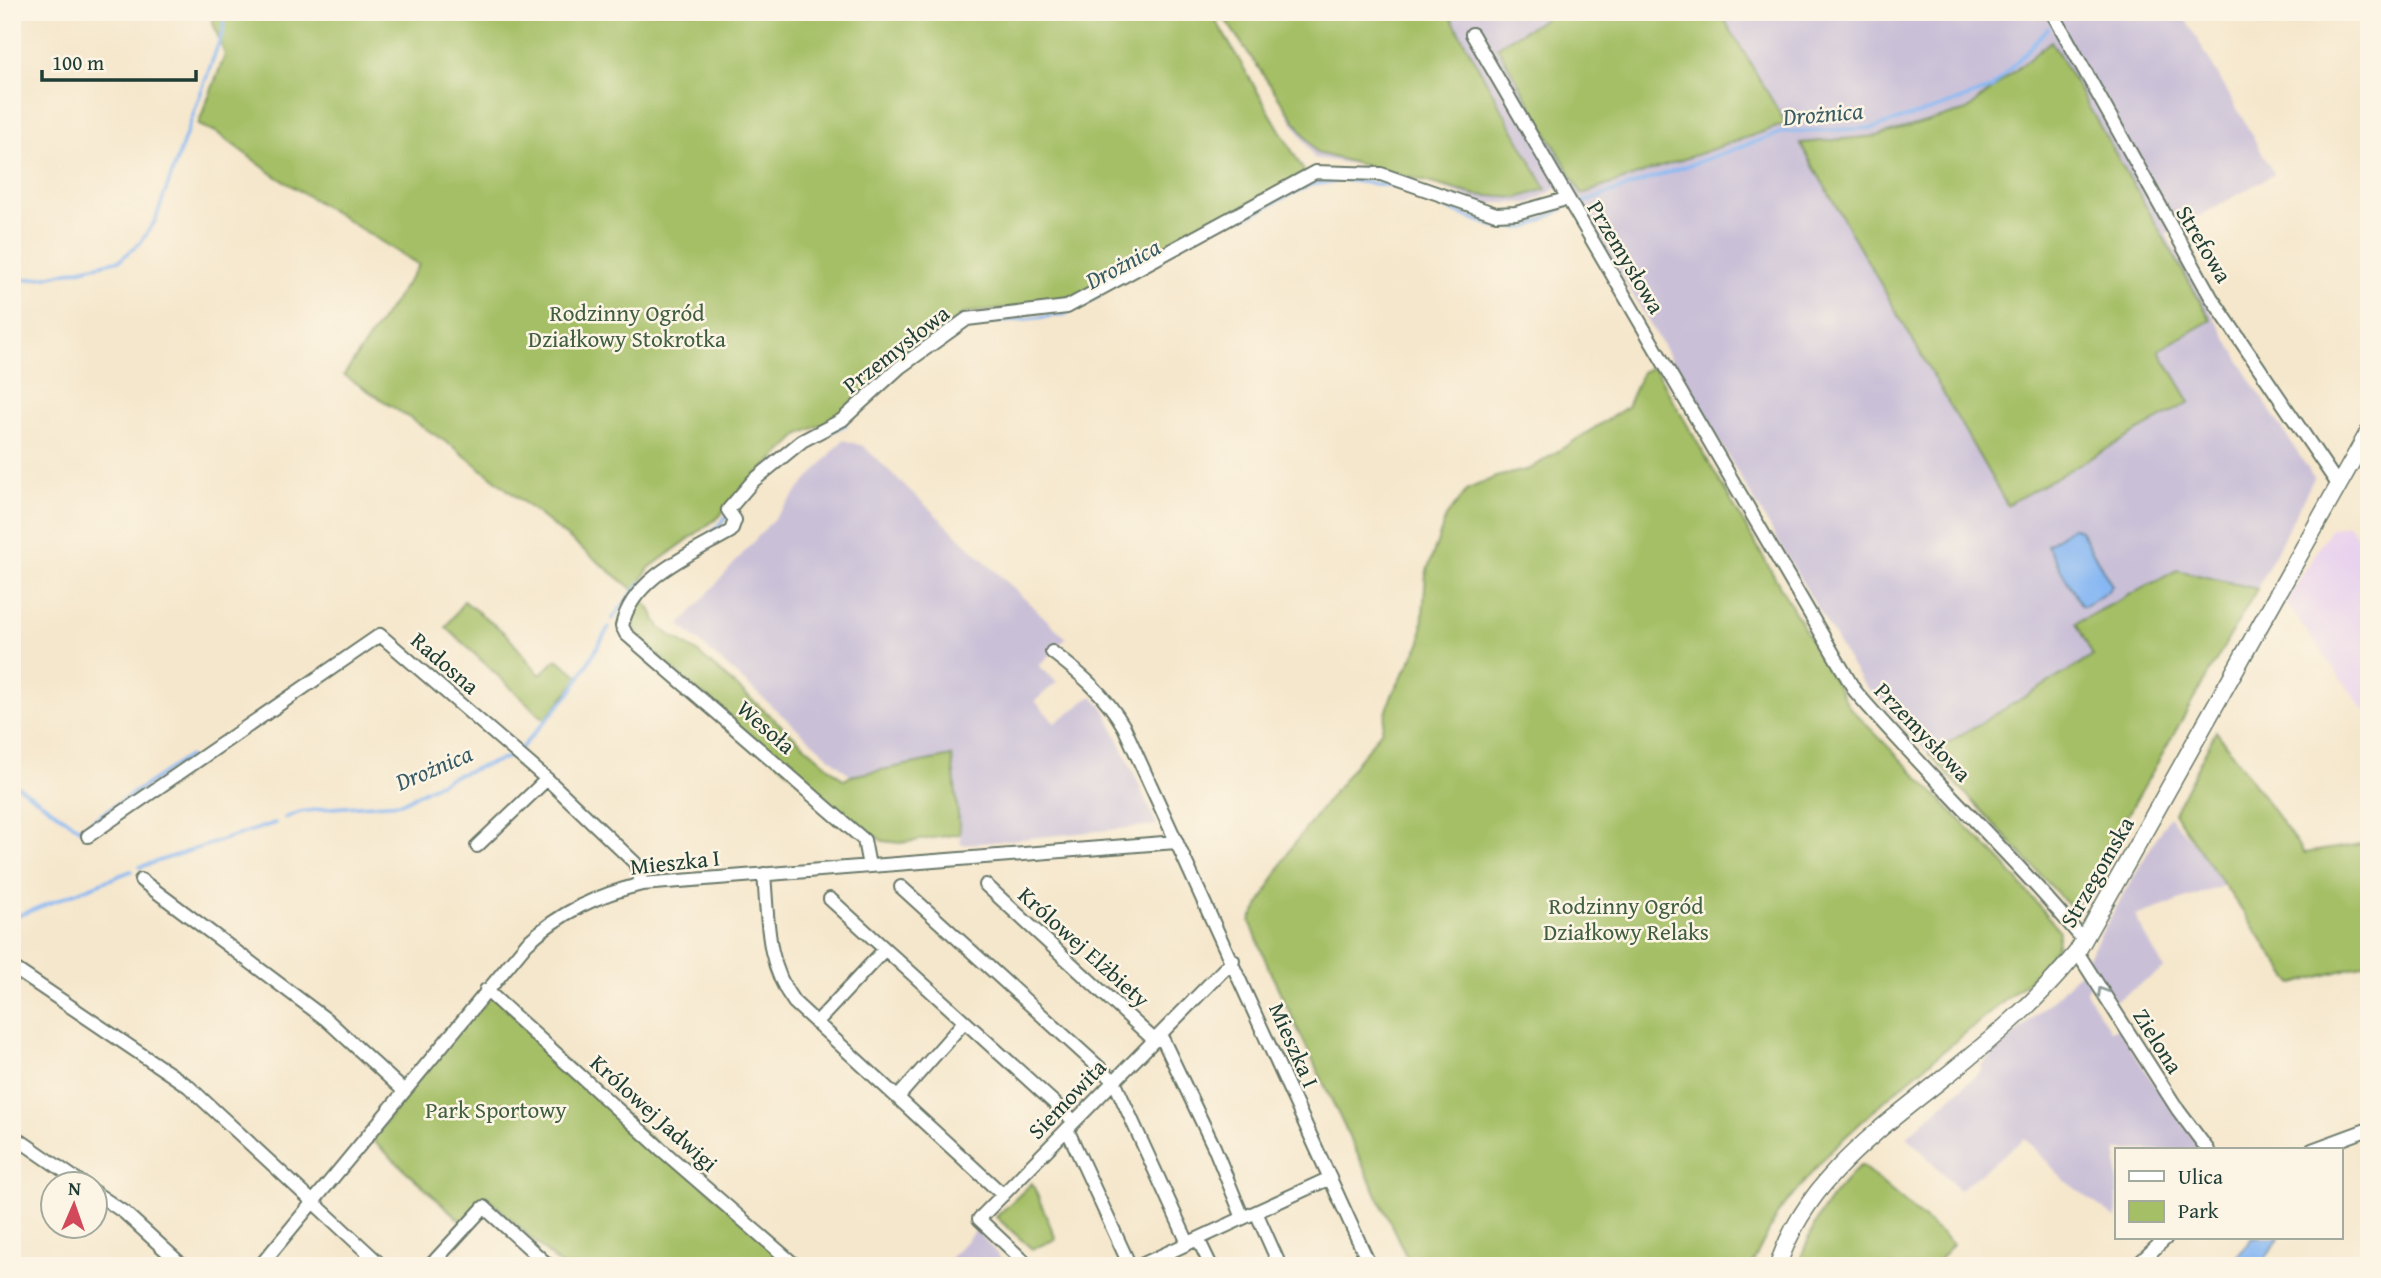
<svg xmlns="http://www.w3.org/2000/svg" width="2381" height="1278" font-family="'Gentium Book Plus',serif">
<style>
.built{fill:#e8d2ee}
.industrial{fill:#c9bfd7}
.green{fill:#a5bf66;stroke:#627e4d;stroke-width:2}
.water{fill:#88b8f3;stroke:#547a94;stroke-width:2}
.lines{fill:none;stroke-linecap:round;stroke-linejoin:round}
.stream{stroke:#88b8f3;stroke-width:3.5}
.minor-casing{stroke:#6a7869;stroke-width:16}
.major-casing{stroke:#6a7869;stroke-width:19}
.minor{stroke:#fff;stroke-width:12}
.major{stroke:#fff;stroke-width:16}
.oneway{stroke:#8f9e9a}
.labels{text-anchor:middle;stroke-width:5;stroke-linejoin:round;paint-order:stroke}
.street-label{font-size:23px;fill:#1f3d34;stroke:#fcf5e5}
.park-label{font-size:23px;fill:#405e40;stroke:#fcf5e5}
.water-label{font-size:24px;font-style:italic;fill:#395c64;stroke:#fcf5e5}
</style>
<rect width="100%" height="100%" fill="#fcf5e5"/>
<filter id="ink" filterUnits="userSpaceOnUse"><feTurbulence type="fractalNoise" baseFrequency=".0143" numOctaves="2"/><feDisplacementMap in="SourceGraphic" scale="14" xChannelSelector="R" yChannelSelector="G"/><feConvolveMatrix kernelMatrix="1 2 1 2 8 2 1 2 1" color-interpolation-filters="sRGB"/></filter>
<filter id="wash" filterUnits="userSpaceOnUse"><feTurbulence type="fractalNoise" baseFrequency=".00686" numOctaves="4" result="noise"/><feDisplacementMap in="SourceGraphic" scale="28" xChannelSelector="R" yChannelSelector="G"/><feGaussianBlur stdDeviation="1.57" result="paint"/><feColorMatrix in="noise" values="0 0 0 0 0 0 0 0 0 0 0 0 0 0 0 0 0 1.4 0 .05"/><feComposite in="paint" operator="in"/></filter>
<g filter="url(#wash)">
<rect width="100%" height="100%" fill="#f5e7cc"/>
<path class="built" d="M2347,524L2369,550V708L2365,711L2286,603L2330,529Z"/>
<path class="industrial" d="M1223,12H2182L2274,174L2166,235L2252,382L2314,478L2257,589L2176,570L2076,623L2093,655L1929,754L1860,680L1567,183L1530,203H1484L1402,171L1314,158L1253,54Z
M843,440L863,446L1066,638L1039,666L1057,682L1035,701L1055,723L1092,696L1105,710L1157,825L961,845L952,756L851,776L680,625Z
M2169,816L2200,850L2223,886L2135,916L2164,969L2115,1001L2087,958Z
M2082,969L2090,982L2086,992L2110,1030L2118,1029L2156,1087L2203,1150H2117V1219L2065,1181L2025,1138L1959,1190L1907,1136L1982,1070L1981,1065L2060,993Z
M976,1230L1008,1266H943Z"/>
<path class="green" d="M209,12H1211L1305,173L1088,290L1048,305L965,313L892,368L835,419L800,434L730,501L720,516L649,568L635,591L455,448L344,375L419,265L274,175L216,132L198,125L225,55Z
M1220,12H1448L1546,189L1518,198L1476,195L1317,153Z
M1557,12H1720L1786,124L1582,194L1497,46Z
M2051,41L2211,320L2159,350L2190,402L2007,505L1800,143L1877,136L1967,110Z
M1654,367L1850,708L2003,863L2059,930L2057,946L2027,982L1893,1093L1830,1151L1778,1213L1751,1266H1424L1419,1261L1411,1266L1269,969L1250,921L1291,848L1381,731L1391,697L1421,642L1426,574L1446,517L1468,489L1496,477L1530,469L1627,407L1642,372Z
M2177,570L2257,589L2073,910L1929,754L2093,656L2076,623Z
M464,601L506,634L540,675L557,659L580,677L545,720L446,627Z
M642,601L649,607L661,629L697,652L844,780L851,776L952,756L960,834L900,843L883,841L833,811L641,641C633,625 627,614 642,601Z
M2216,731L2304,853L2361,844L2369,856V963L2293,984L2174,813Z
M486,990L793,1266H561L487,1197L462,1222L372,1140Z
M1861,1165L1953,1244L1934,1266H1798C1815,1219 1825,1200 1861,1165Z
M1032,1183L1056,1239L1032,1249L996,1217Z"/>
<path class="water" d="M2072,527L2080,530L2112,586L2106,593L2085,606L2081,605L2047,545Z
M2252,1238H2279L2261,1266H2230Z"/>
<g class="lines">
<path class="stream" d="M2063,13L2064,12
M1579,204L1783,132L1873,128L1941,107L1992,88L2048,28
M1244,218L1310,185L1345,180L1393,186L1419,193L1445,208L1496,227L1527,228L1563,209
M12,281L46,277L120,260L141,242L155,221L223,31L224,18L232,12
M986,323L1063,315L1099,296
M831,432L846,424
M751,493L771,474
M705,539L728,516
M612,619L641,582
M521,748L571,692L609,627
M12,782L80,829L189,756
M285,818L300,812L331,808L401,803L451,777L512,756
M140,867L275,823
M12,918L131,871"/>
</g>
</g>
<g filter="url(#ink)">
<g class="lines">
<g class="minor-casing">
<path id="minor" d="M2052,12L2211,297L2339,486
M1472,34L1855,691C1929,777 2012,854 2084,941
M1052,652C1082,675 1105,694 1124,727L1370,1266
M88,836L380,635L547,779L635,863L642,884
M477,846L547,779
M869,866L864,840L626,634L622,626C632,577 692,554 731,531L735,520L728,510L753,481L802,441L842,420L900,367L967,319L1067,307L1315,172L1381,174L1496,214L1516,213L1566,199
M764,874C768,920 766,964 794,1002L1003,1195
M141,880L327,1020L404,1091
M986,885L1153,1039L1163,1040L1214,1147L1243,1218L1330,1178
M901,887L1114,1081L1188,1243
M830,899L1074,1121
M2077,952L2178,1110L2208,1150
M12,967L188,1086L382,1266
M486,990L662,1150L796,1266
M816,1023L885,949
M898,1097L964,1022
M1067,1129L1130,1266
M12,1135L83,1184
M2312,1150L2369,1129
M94,1192L125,1213L183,1266
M1256,1212L1280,1266
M1198,1239L1211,1266
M260,1266L527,943C561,912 597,895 642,884L1176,842
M430,1266L484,1207L549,1266
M1029,1266L979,1219L1233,960
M1139,1266L1243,1218
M2136,1266L2166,1238"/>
</g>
<g class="major-casing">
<path id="major" d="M1778,1266C1804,1182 1876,1132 1941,1080C1990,1041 2038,1001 2077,952L2369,431"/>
</g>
<use href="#minor" class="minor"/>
<use href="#major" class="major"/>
</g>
<defs><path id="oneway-chevron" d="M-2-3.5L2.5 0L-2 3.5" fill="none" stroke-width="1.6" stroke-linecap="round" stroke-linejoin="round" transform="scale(1.75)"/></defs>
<use class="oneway" href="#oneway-chevron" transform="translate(2102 992) rotate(-122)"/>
</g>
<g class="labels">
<g class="street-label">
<text transform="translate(2204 244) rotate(59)" y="8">Strefowa</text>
<text transform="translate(1626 257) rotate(59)" y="8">Przemysłowa</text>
<text transform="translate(896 349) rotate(-38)" y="8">Przemysłowa</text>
<text transform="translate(445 663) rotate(41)" y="8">Radosna</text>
<text transform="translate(766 727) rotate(41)" y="8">Wesoła</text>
<text transform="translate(1923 732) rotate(46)" y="8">Przemysłowa</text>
<text transform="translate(675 862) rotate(-6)" y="8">Mieszka I</text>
<text transform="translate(2097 872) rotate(-60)" y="8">Strzegomska</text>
<text transform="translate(1084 947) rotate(42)" y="8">Królowej Elżbiety</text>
<text transform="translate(2158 1041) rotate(58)" y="8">Zielona</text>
<text transform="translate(1294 1045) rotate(66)" y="8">Mieszka I</text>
<text transform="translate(1067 1099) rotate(-46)" y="8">Siemowita</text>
<text transform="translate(654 1113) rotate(42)" y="8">Królowej Jadwigi</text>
</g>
<g class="park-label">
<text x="627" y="321">Rodzinny Ogród<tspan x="627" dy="26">Działkowy Stokrotka</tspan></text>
<text x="1626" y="914">Rodzinny Ogród<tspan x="1626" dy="26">Działkowy Relaks</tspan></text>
<text x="496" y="1118">Park Sportowy</text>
</g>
<g class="water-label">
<text transform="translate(1823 114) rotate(-5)" y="8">Drożnica</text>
<text transform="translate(1123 264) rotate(-28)" y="8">Drożnica</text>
<text transform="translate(434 768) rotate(-23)" y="8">Drożnica</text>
</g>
</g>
<rect width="2381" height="1278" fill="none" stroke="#fcf5e5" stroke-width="42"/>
<rect x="2115" y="1148" width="228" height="91" fill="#fcf5e5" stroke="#a4ab9e" stroke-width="2"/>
<rect x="2129" y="1171" width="35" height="10" fill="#ffffff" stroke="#a4ab9e" stroke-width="2"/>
<text x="2178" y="1184" font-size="21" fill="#1f3d34">Ulica</text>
<rect x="2129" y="1201" width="35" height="21" fill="#a5bf66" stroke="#a4ab9e" stroke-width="2"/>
<text x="2178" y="1218" font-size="21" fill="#1f3d34">Park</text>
<g transform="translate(74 1205) rotate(2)"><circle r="33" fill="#fcf5e5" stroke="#a4ab9e" stroke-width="2"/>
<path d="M0-5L12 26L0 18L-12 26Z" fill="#d1495b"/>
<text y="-10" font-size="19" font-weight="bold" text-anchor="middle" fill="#1f3d34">N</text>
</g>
<path d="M42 70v10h154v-10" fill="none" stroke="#1f3d34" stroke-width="3.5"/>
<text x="52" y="70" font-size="21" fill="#1f3d34" stroke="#fcf5e5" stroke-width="5" paint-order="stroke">100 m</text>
</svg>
